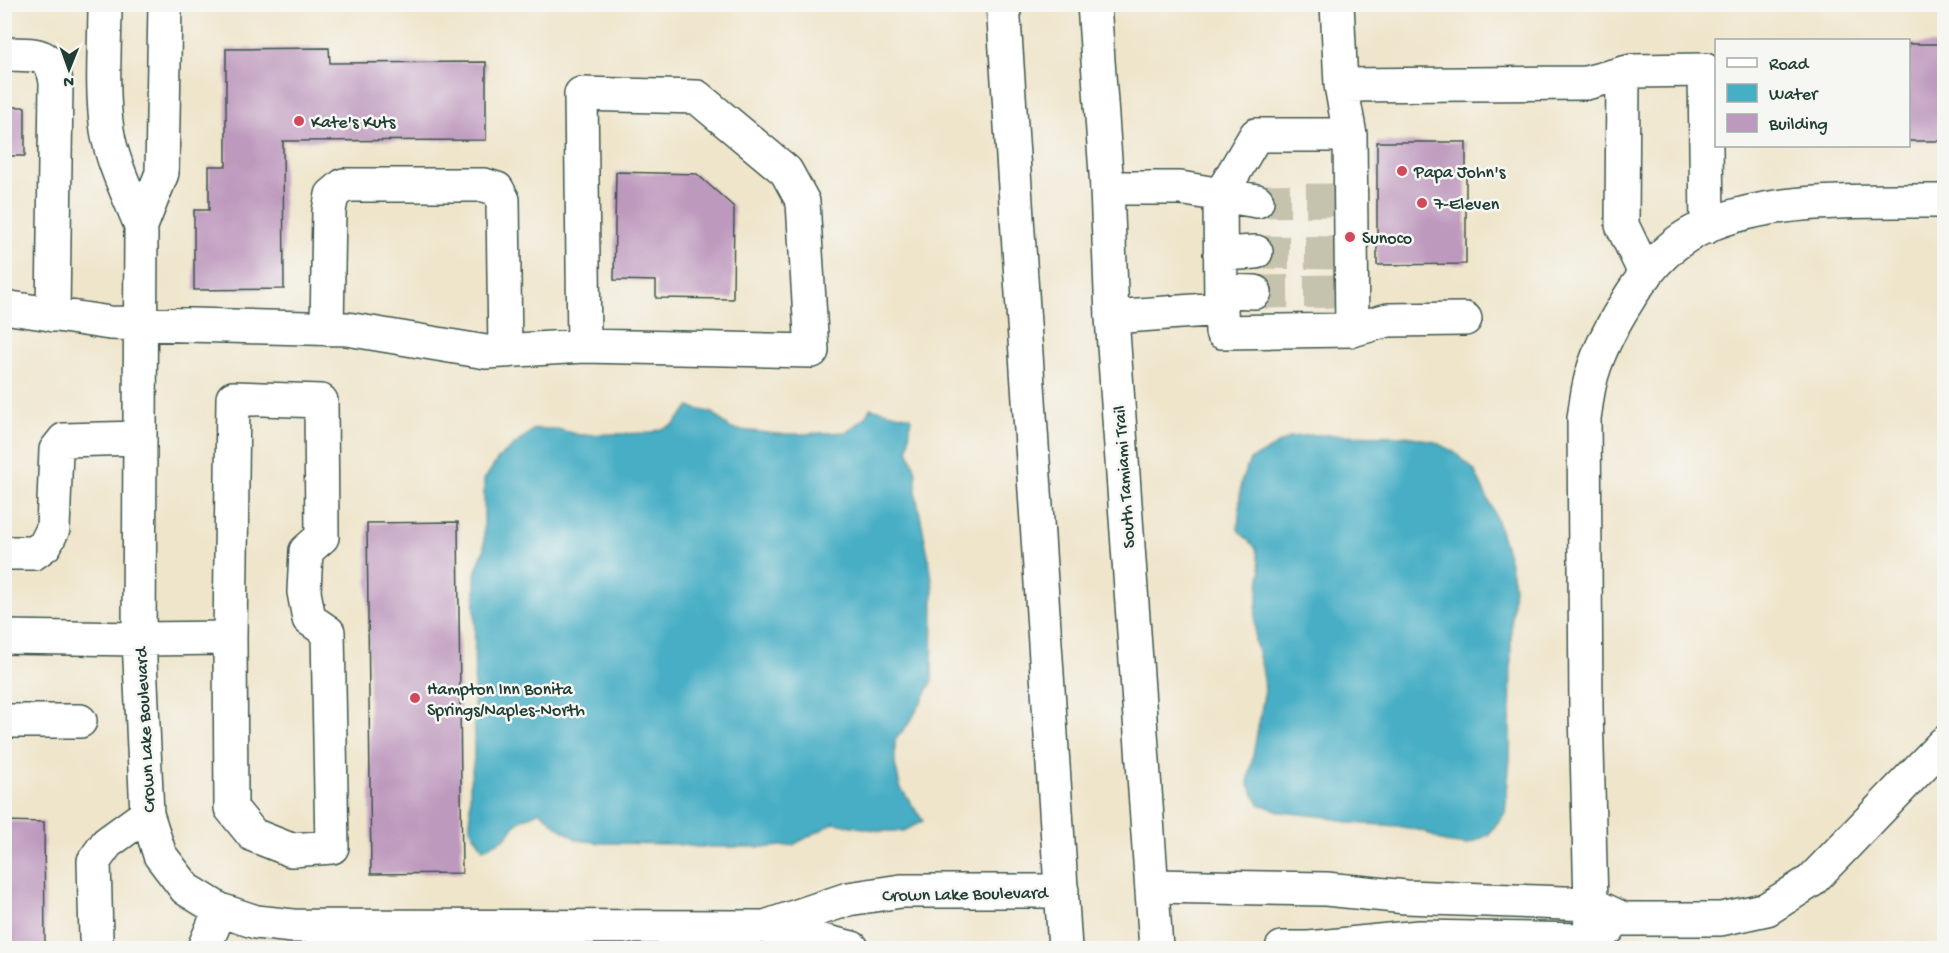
<svg xmlns="http://www.w3.org/2000/svg" width="1949" height="953" font-family="'Gochi Hand',sans-serif">
<style>
.water{fill:#46aec5;stroke:#32767c;stroke-width:1.5}
.building{fill:#be99be}
.lines{fill:none;stroke-linecap:round;stroke-linejoin:round}
.minor-tunnel{stroke:#c5c3ad;stroke-width:33;stroke-dasharray:33 16;stroke-linecap:butt}
.minor-casing{stroke:#3e564b;stroke-width:36}
.major-casing{stroke:#3e564b;stroke-width:36}
.minor{stroke:#fff;stroke-width:33}
.major{stroke:#fff;stroke-width:33}
.poi-dot{fill:#d1495b;stroke:#f6f6f2;stroke-width:2}
.labels{text-anchor:middle;stroke-width:5;stroke-linejoin:round;paint-order:stroke}
.poi-label{font-size:18px;fill:#1f3d34;stroke:#f6f6f2;text-anchor:start}
.street-label{font-size:18px;fill:#1f3d34;stroke:#f6f6f2}
</style>
<rect width="100%" height="100%" fill="#f6f6f2"/>
<filter id="ink" filterUnits="userSpaceOnUse"><feTurbulence type="fractalNoise" baseFrequency=".0167" numOctaves="2"/><feDisplacementMap in="SourceGraphic" scale="12" xChannelSelector="R" yChannelSelector="G"/><feConvolveMatrix kernelMatrix="1 2 1 2 8 2 1 2 1" color-interpolation-filters="sRGB"/></filter>
<filter id="wash" filterUnits="userSpaceOnUse"><feTurbulence type="fractalNoise" baseFrequency=".008" numOctaves="4" result="noise"/><feDisplacementMap in="SourceGraphic" scale="24" xChannelSelector="R" yChannelSelector="G"/><feGaussianBlur stdDeviation="1.35" result="paint"/><feColorMatrix in="noise" values="0 0 0 0 0 0 0 0 0 0 0 0 0 0 0 0 0 1.4 0 .05"/><feComposite in="paint" operator="in"/></filter>
<g filter="url(#wash)">
<rect width="100%" height="100%" fill="#efe5cb"/>
<path class="water" d="M689,407L713,413L731,429L777,434H800L847,432L865,417L870,408L911,417L908,449L916,472V495L930,565L933,588L932,682L910,722L895,740V764L900,787L923,821L904,831H881L834,823L793,845L769,847H697L674,844L602,843L578,840L558,827L540,811L519,821L504,839L483,849L470,828V782L474,759L475,573L484,550V480L498,459L534,429H557L580,435L650,433L673,425Z
M1314,435L1407,436L1433,441L1454,452L1474,470L1494,512L1509,559L1514,585L1511,631L1510,758L1505,813L1488,835L1467,845L1444,842L1423,831L1398,826L1351,823L1328,817L1282,812L1259,804L1248,783L1265,690L1262,667L1255,641V618L1261,571L1256,548L1238,530L1241,483L1250,460L1291,437Z"/>
<g id="blocks">
<path class="building" d="M1908,44H1944V141H1908Z
M329,48L330,63L486,62V140L283,141L284,289L194,290V210H209V166H226V49Z
M4,107H25V156H4Z
M1377,142H1466V264L1377,265Z
M616,172L697,174L734,207L733,299L656,298V281L614,280Z
M4,369H8V503H4Z
M458,522L462,873L371,874L367,523Z
M4,821L44,822L45,948H4Z"/>
</g>
</g>
<g filter="url(#ink)">
<use href="#blocks" fill-opacity="0" stroke="#3e564b" stroke-width="1.5"/>
<g class="lines">
<path class="minor-tunnel" d="M1257,201L1335,200
M1256,252L1337,253
M1255,292L1336,291"/>
<g class="minor-casing">
<path id="minor" d="M105,4C105,46 101,89 107,130C112,163 129,195 141,226
M165,4L162,173L141,226L139,639L147,814L160,855L186,889L220,910L256,922L293,926L765,927L852,948
M4,54C31,55 52,49 56,83L53,315
M1623,73L1622,225L1646,275
M1341,85L1586,83L1632,71L1705,70L1707,227
M1350,135L1352,330L1388,320L1465,319
M1107,188H1180L1257,201
M1220,254L1256,252
M1221,291L1255,292
M4,307L110,323L347,329L486,352L584,346L812,351L803,202L786,171L697,97L581,94L584,346
M1221,309L1222,332L1352,330
M1112,317L1221,309L1220,196L1256,135H1350L1341,85L1337,4
M327,329L329,211L332,195L344,185H484L497,189L503,200L505,351
M4,553H34L45,545L53,529L56,450L64,440L140,438
M4,637L139,639L230,638L233,398L321,401L322,537L306,551L304,592L309,619L328,632L332,847L291,850L253,835L231,808L230,638
M4,721H80
M1152,886L1326,889L1406,897L1591,904L1623,919H1721L1767,909L1811,881L1944,743
M765,927L848,899L901,891H1062
M96,938L94,861L107,843L147,814
M204,948L220,910
M1282,948H1309L1419,937L1590,940L1609,928
M1590,948L1591,904L1586,710L1584,418C1586,406 1587,394 1590,382C1596,356 1609,331 1623,308C1640,279 1663,248 1694,232C1763,195 1867,202 1944,201"/>
</g>
<g class="major-casing">
<path id="major" d="M1003,4L1065,948
M1094,4L1107,188L1112,317L1156,948"/>
</g>
<use href="#minor" class="minor"/>
<use href="#major" class="major"/>
</g>
</g>
<g class="poi-dot">
<circle cx="299" cy="121" r="6"/>
<circle cx="1402" cy="171" r="6"/>
<circle cx="1422" cy="203" r="6"/>
<circle cx="1350" cy="237" r="6"/>
<circle cx="415" cy="698" r="6"/>
</g>
<g class="labels">
<g class="poi-label">
<text x="311" y="127">Kate's Kuts</text>
<text x="1414" y="177">Papa John's</text>
<text x="1434" y="209">7-Eleven</text>
<text x="1362" y="243">Sunoco</text>
<text x="427" y="694">Hampton Inn Bonita<tspan x="427" dy="21">Springs/Naples-North</tspan></text>
</g>
<g class="street-label">
<text transform="translate(1123 477) rotate(-94)" y="6">South Tamiami Trail</text>
<text transform="translate(144 730) rotate(-93)" y="6">Crown Lake Boulevard</text>
<text transform="translate(965 893) rotate(-1)" y="6">Crown Lake Boulevard</text>
</g>
</g>
<rect width="1949" height="953" fill="none" stroke="#f6f6f2" stroke-width="24"/>
<rect x="1715" y="39" width="195" height="108" fill="#f6f6f2" stroke="#a0aca6" stroke-width="1.5"/>
<rect x="1727" y="58" width="30" height="9" fill="#ffffff" stroke="#a0aca6" stroke-width="1.5"/>
<text x="1769" y="69" font-size="18" fill="#1f3d34">Road</text>
<rect x="1727" y="84" width="30" height="18" fill="#46aec5" stroke="#a0aca6" stroke-width="1.5"/>
<text x="1769" y="99" font-size="18" fill="#1f3d34">Water</text>
<rect x="1727" y="114" width="30" height="18" fill="#be99be" stroke="#a0aca6" stroke-width="1.5"/>
<text x="1769" y="129" font-size="18" fill="#1f3d34">Building</text>
<g transform="translate(69 69) rotate(181)" stroke="#f6f6f2" stroke-width="4.5" paint-order="stroke">
<path d="M0-4.5L10 22L0 15L-10 22Z" fill="#1f3d34"/>
<text y="-9" font-size="16" font-weight="bold" text-anchor="middle" fill="#1f3d34">N</text>
</g>
</svg>
